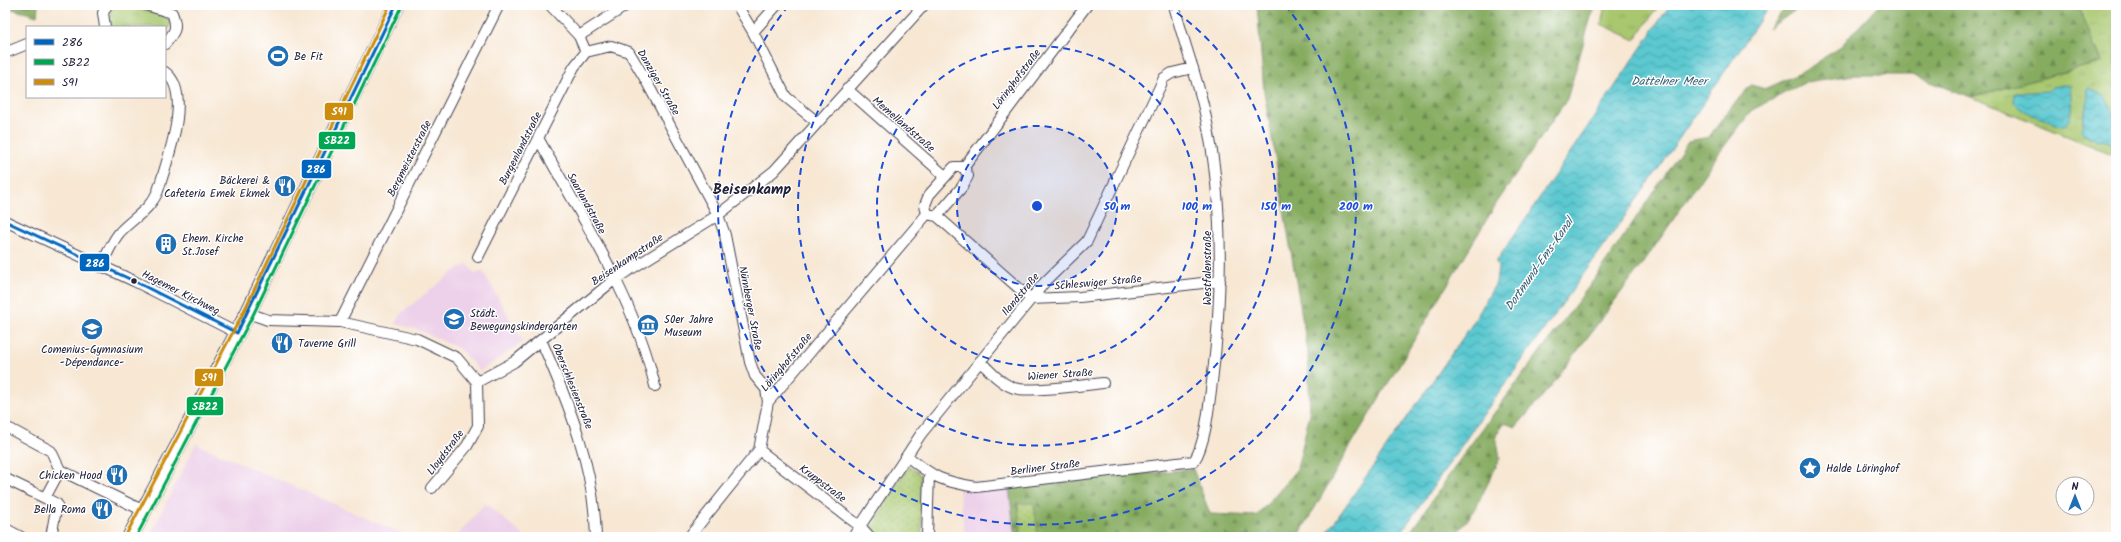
<svg xmlns="http://www.w3.org/2000/svg" width="2121" height="542" font-family="Kalam,sans-serif">
<style>
.built{fill:#edd0e9}
.grass{fill:url(#grass-tufts);stroke:#657454}
.forest{fill:url(#forest-firs);stroke:#54674e}
.park{fill:url(#park-dots);stroke:#657454}
.water{fill:url(#water-waves);stroke:#3e7586}
.lines{fill:none;stroke-linecap:round;stroke-linejoin:round}
.street-casing{stroke:#424052;stroke-width:12}
.primary-casing{stroke:#424052;stroke-width:17}
.street{stroke:#fff;stroke-width:10}
.primary{stroke:#fff;stroke-width:15}
.bus-1-casing{stroke:#fff;stroke-width:6}
.bus-2-casing{stroke:#fff;stroke-width:6}
.bus-3-casing{stroke:#fff;stroke-width:6}
.bus-1{stroke:#0065bd;stroke-width:3}
.bus-2{stroke:#00a651;stroke-width:3}
.bus-3{stroke:#cc8c0c;stroke-width:3}
.ring{fill:none;stroke:#1d4ed8;stroke-width:2;stroke-dasharray:7 5}
.bus-dot{fill:#22223b;stroke:#fff;stroke-width:1.5}
.labels{text-anchor:middle;stroke-width:3;stroke-linejoin:round;paint-order:stroke}
.poi-label{font-size:11px;fill:#22223b;stroke:#fff;text-anchor:start}
.street-label{font-size:11px;fill:#22223b;stroke:#fff}
.water-label{font-size:12px;font-style:italic;fill:#365c6f;stroke:#fff}
.district-label{font-size:15px;font-weight:bold;fill:#22223b;stroke:#fff}
.centre{fill:#1d4ed8;stroke:#fff;stroke-width:2}
.ring-label{font-size:12px;text-anchor:middle;font-weight:bold;fill:#1d4ed8;stroke:#fff;stroke-width:3;stroke-linejoin:round;paint-order:stroke}
.line-badge{stroke:#fff;stroke-width:1.5}
.badge-label{font-size:11px;text-anchor:middle;font-weight:bold;fill:#fff}
</style>
<defs>
<pattern id="grass-tufts" width="24" height="20" patternUnits="userSpaceOnUse"><rect width="24" height="20" fill="#a8c76e"/><path d="M3 7l-1-3M5 7V3M7 7l1-3M15 17l-1-3M17 17v-4M19 17l1-3" fill="none" stroke="#90ab60"/></pattern>
<pattern id="forest-firs" width="22" height="20" patternUnits="userSpaceOnUse"><rect width="22" height="20" fill="#86ac61"/><path d="M5 1l3.5 6h-7zM16 11l3.5 6h-7z" fill="#6d8c51"/></pattern>
<pattern id="park-dots" width="8" height="8" patternUnits="userSpaceOnUse"><rect width="8" height="8" fill="#a8c76e"/><path d="M2 2h.1M6 6h.1" fill="none" stroke="#90ab60" stroke-width="1.8" stroke-linecap="round"/></pattern>
<pattern id="water-waves" width="16" height="10" patternUnits="userSpaceOnUse"><rect width="16" height="10" fill="#5bc8d0"/><path d="M0 5q4-4 8 0t8 0" fill="none" stroke="#4ba2aa"/></pattern>
</defs>
<rect width="100%" height="100%" fill="#fff"/>
<filter id="ink" filterUnits="userSpaceOnUse"><feTurbulence type="fractalNoise" baseFrequency=".025" numOctaves="2"/><feDisplacementMap in="SourceGraphic" scale="8" xChannelSelector="R" yChannelSelector="G"/><feConvolveMatrix kernelMatrix="1 2 1 2 8 2 1 2 1" color-interpolation-filters="sRGB"/></filter>
<filter id="wash" filterUnits="userSpaceOnUse"><feTurbulence type="fractalNoise" baseFrequency=".012" numOctaves="4" result="noise"/><feDisplacementMap in="SourceGraphic" scale="16" xChannelSelector="R" yChannelSelector="G"/><feGaussianBlur stdDeviation="0.9" result="paint"/><feColorMatrix in="noise" values="0 0 0 0 0 0 0 0 0 0 0 0 0 0 0 0 0 1.4 0 .05"/><feComposite in="paint" operator="in"/></filter>
<g filter="url(#wash)">
<rect width="100%" height="100%" fill="#f7e7d3"/>
<path class="built" d="M468,264L475,274L483,271L523,342L480,371L458,348L416,329L396,324L401,313L456,270Z
M196,444L410,537H149Z
M1009,487L1015,537H965L959,490Z
M485,503L525,537H456Z"/>
<path class="grass" d="M117,5H127L163,15L171,22L165,39V27H110C106,18 109,11 117,5Z
M1605,5H1659L1635,40L1601,24Z
M2078,5H2116V156L1971,97L2102,62Z"/>
<path class="forest" d="M5,5H38L37,16L5,7Z
M1257,5H1597L1591,17L1567,99L1496,204L1351,445L1298,537H1015L1009,487L1193,469L1210,514L1257,516L1297,469L1310,413L1308,352L1264,91Z
M1788,5H1803L1768,29Z
M1879,5H2078L2102,62L1971,97L1912,75H1854L1806,82L1752,110L1716,157L1651,252L1552,385L1516,427L1504,423L1496,435L1500,458L1475,510L1454,537H1407L1465,452L1596,277L1688,141L1709,137L1732,106L1751,85L1765,89L1805,71L1841,46Z"/>
<path class="park" d="M908,465L921,475L922,537H879L872,527Z
M1034,503L1038,537H1021L1018,504Z"/>
<path class="water" d="M1670,5H1770L1655,174L1473,429L1398,537H1324L1473,323L1496,283L1498,267L1496,262Z
M2063,85L2070,86C2071,97 2074,115 2066,124L2060,126C2045,118 2026,116 2014,103L2015,93L2048,91L2052,87Z
M2088,88C2117,95 2116,124 2116,148L2109,142L2104,140L2098,141L2084,134L2081,130L2087,106Z"/>
</g>
<g filter="url(#ink)">
<g class="lines">
<g class="street-casing">
<path id="street" d="M146,5L172,13C178,28 175,32 165,44
M550,5L579,36L586,52L611,46L629,52L644,77L718,215L725,235L750,362L755,376L766,389L768,402
M737,5L753,32L786,97L817,122
M105,27L103,13L107,5
M753,32L777,5
M579,36L627,5
M5,53L27,44
M847,89L945,176
M538,138C581,216 635,299 655,386
M954,167H964L968,176L962,187L937,216L927,214L925,205L929,195Z
M964,167L1087,5
M937,216L1031,299L1080,297L1220,281
M5,221L134,281L237,333
M478,257L574,67L586,52
M101,267C106,256 112,241 120,232C134,217 150,210 158,191C166,163 194,93 165,72
M248,313L268,320L340,322L417,339L457,358L477,382L514,362L615,279L718,215L774,171L924,5
M340,322L499,5
M541,340C569,404 594,465 596,537
M980,361C990,371 1001,384 1014,388C1029,393 1084,385 1103,383
M10,429L51,451L60,470L144,511
M759,450L861,527L870,537
M907,456C934,478 941,481 976,487L1194,461C1206,443 1209,404 1212,382C1223,293 1224,201 1205,113C1197,76 1183,41 1174,5
M8,480L45,498L60,470
M432,488L467,446L478,426L477,382
M45,498L57,504L51,537
M6,529L21,537
M689,537L759,450L768,402L927,214
M853,537L921,434L1044,283L1087,241L1164,78L1172,73L1193,68
M927,537L929,474"/>
</g>
<g class="primary-casing">
<path id="primary" d="M130,537L248,313L396,5"/>
</g>
<use href="#street" class="street"/>
<use href="#primary" class="primary"/>
<g class="bus-1-casing">
<path id="bus-1" d="M5,221L134,281L237,333
M237,333L396,5"/>
</g>
<g class="bus-2-casing">
<path id="bus-2" d="M136,537L253,315L401,7"/>
</g>
<g class="bus-3-casing">
<path id="bus-3" d="M126,535L244,311L390,5"/>
</g>
<use href="#bus-1" class="bus-1"/>
<use href="#bus-2" class="bus-2"/>
<use href="#bus-3" class="bus-3"/>
</g>
</g>
<circle cx="1037" cy="206" r="80" fill="#1d4ed8" fill-opacity=".12"/>
<g class="ring">
<circle cx="1037" cy="206" r="80"/>
<circle cx="1037" cy="206" r="160"/>
<path d="M1167 6A239 239 0 1 1 907 6"/>
<path d="M1285 5A319 319 0 1 1 789 5"/>
</g>
<defs>
<g id="stadium-disc" transform="scale(1.15)"><circle r="9.5" fill="#1f6fb2" stroke="#fff"/><path d="M0-5a6.5 5 0 1 0 0 10a6.5 5 0 1 0 0-10ZM-3.5-1.8h7v3.6h-7Z" fill="#fff"/></g>
<g id="restaurant-disc" transform="scale(1.15)"><circle r="9.5" fill="#1f6fb2" stroke="#fff"/><path d="M-5-6h1v4h1v-4h1v4h1v-4h1v5L-1.5 .5V6h-2V.5L-5-1ZM5-6V6H3V1.5H1.5Q1.5-4 5-6Z" fill="#fff"/></g>
<g id="building-disc" transform="scale(1.15)"><circle r="9.5" fill="#1f6fb2" stroke="#fff"/><path d="M-4-6H4V6H1V3H-1V6H-4ZM-2.5-4.3h1.7v1.8h-1.7ZM.8-4.3h1.7v1.8H.8ZM-2.5-1h1.7V.8h-1.7ZM.8-1h1.7V.8H.8Z" fill="#fff"/></g>
<g id="school-disc" transform="scale(1.15)"><circle r="9.5" fill="#1f6fb2" stroke="#fff"/><path d="M0-5L7-2L0 1L-7-2ZM-4 1L0 2.5L4 1V4Q0 6-4 4Z" fill="#fff"/></g>
<g id="museum-disc" transform="scale(1.15)"><circle r="9.5" fill="#1f6fb2" stroke="#fff"/><path d="M0-6L6-3V-2H-6V-3ZM-5-1h2V3h-2ZM-1-1h2V3h-2ZM3-1h2V3H3ZM-6 4H6V6H-6Z" fill="#fff"/></g>
<g id="sight-disc" transform="scale(1.15)"><circle r="9.5" fill="#1f6fb2" stroke="#fff"/><path d="M0-6L1.8-2.2L6-1.7L2.9 1.2L3.7 5.4L0 3.3L-3.7 5.4L-2.9 1.2L-6-1.7L-1.8-2.2Z" fill="#fff"/></g>
</defs>
<g fill-rule="evenodd">
<use href="#stadium-disc" x="278" y="56"/>
<use href="#restaurant-disc" x="285" y="186"/>
<use href="#building-disc" x="166" y="244"/>
<use href="#school-disc" x="454" y="319"/>
<use href="#museum-disc" x="648" y="325"/>
<use href="#school-disc" x="92" y="329"/>
<use href="#restaurant-disc" x="282" y="343"/>
<use href="#sight-disc" x="1810" y="468"/>
<use href="#restaurant-disc" x="117" y="475"/>
<use href="#restaurant-disc" x="102" y="509"/>
</g>
<circle class="bus-dot" cx="134" cy="281" r="3.5"/>
<g class="labels">
<g class="poi-label">
<text x="294" y="60">Be Fit</text>
<text x="270" y="184" text-anchor="end">Bäckerei &amp;<tspan x="270" dy="13">Cafeteria Emek Ekmek</tspan></text>
<text x="182" y="242">Ehem. Kirche<tspan x="182" dy="13">St.Josef</tspan></text>
<text x="470" y="317">Städt.<tspan x="470" dy="13">Bewegungskindergarten</tspan></text>
<text x="664" y="323">50er Jahre<tspan x="664" dy="13">Museum</tspan></text>
<text x="298" y="347">Taverne Grill</text>
<text x="92" y="353" text-anchor="middle">Comenius-Gymnasium<tspan x="92" dy="13">-Dépendance-</tspan></text>
<text x="1826" y="472">Halde Löringhof</text>
<text x="102" y="479" text-anchor="end">Chicken Hood</text>
<text x="86" y="513" text-anchor="end">Bella Roma</text>
</g>
<g class="street-label">
<text transform="translate(1016 79) rotate(-53)" y="4">Löringhofstraße</text>
<text transform="translate(659 82) rotate(60)" y="4">Danziger Straße</text>
<text transform="translate(904 124) rotate(41)" y="4">Memellandstraße</text>
<text transform="translate(520 148) rotate(-63)" y="4">Burgenlandstraße</text>
<text transform="translate(409 158) rotate(-63)" y="4">Bergmeisterstraße</text>
<text transform="translate(587 203) rotate(61)" y="4">Saarlandstraße</text>
<text transform="translate(627 259) rotate(-34)" y="4">Beisenkampstraße</text>
<text transform="translate(1207 268) rotate(-90)" y="4">Westfalenstraße</text>
<text transform="translate(1098 282) rotate(-5)" y="4">Schleswiger Straße</text>
<text transform="translate(181 292) rotate(27)" y="4">Hagemer Kirchweg</text>
<text transform="translate(1020 294) rotate(-50)" y="4">Ilandstraße</text>
<text transform="translate(751 308) rotate(79)" y="4">Nürnberger Straße</text>
<text transform="translate(786 362) rotate(-50)" y="4">Löringhofstraße</text>
<text transform="translate(1060 374) rotate(-4)" y="4">Wiener Straße</text>
<text transform="translate(573 386) rotate(68)" y="4">Oberschlesienstraße</text>
<text transform="translate(445 452) rotate(-53)" y="4">Lloydstraße</text>
<text transform="translate(1045 467) rotate(-7)" y="4">Berliner Straße</text>
<text transform="translate(823 483) rotate(37)" y="4">Kruppstraße</text>
</g>
<g class="water-label">
<text x="1669" y="85">Dattelner Meer</text>
<text transform="translate(1539 264) rotate(-55)" y="4">Dortmund-Ems-Kanal</text>
</g>
<g class="district-label">
<text x="752" y="194">Beisenkamp</text>
</g>
</g>
<circle cx="1037" cy="206" r="6" class="centre"/>
<g class="ring-label">
<text x="1117" y="210">50 m</text>
<text x="1197" y="210">100 m</text>
<text x="1276" y="210">150 m</text>
<text x="1356" y="210">200 m</text>
</g>
<g class="line-badge">
<rect x="324" y="102" width="30" height="19" rx="4" fill="#cc8c0c"/>
<rect x="318" y="131" width="38" height="19" rx="4" fill="#00a651"/>
<rect x="301" y="159" width="31" height="20" rx="4" fill="#0065bd"/>
<rect x="79" y="253" width="31" height="19" rx="4" fill="#0065bd"/>
<rect x="194" y="368" width="30" height="19" rx="4" fill="#cc8c0c"/>
<rect x="186" y="396" width="38" height="20" rx="4" fill="#00a651"/>
</g>
<g class="badge-label">
<text x="339" y="115">S91</text>
<text x="337" y="144">SB22</text>
<text x="316" y="173">286</text>
<text x="95" y="267">286</text>
<text x="209" y="381">S91</text>
<text x="205" y="410">SB22</text>
</g>
<rect width="2121" height="542" fill="none" stroke="#fff" stroke-width="20"/>
<rect x="26" y="26" width="140" height="72" fill="#ffffff" stroke="#a7a7b1"/>
<rect x="34" y="39" width="20" height="6" fill="#0065bd" stroke="#a7a7b1"/>
<text x="62" y="46" font-size="12" fill="#22223b">286</text>
<rect x="34" y="59" width="20" height="6" fill="#00a651" stroke="#a7a7b1"/>
<text x="62" y="66" font-size="12" fill="#22223b">SB22</text>
<rect x="34" y="79" width="20" height="6" fill="#cc8c0c" stroke="#a7a7b1"/>
<text x="62" y="86" font-size="12" fill="#22223b">S91</text>
<g transform="translate(2075 496)"><circle r="19" fill="#ffffff" stroke="#a7a7b1"/>
<path d="M0-3L7 15L0 10L-7 15Z" fill="#1f6fb2"/>
<text y="-6" font-size="11" font-weight="bold" text-anchor="middle" fill="#22223b">N</text>
</g>
</svg>
